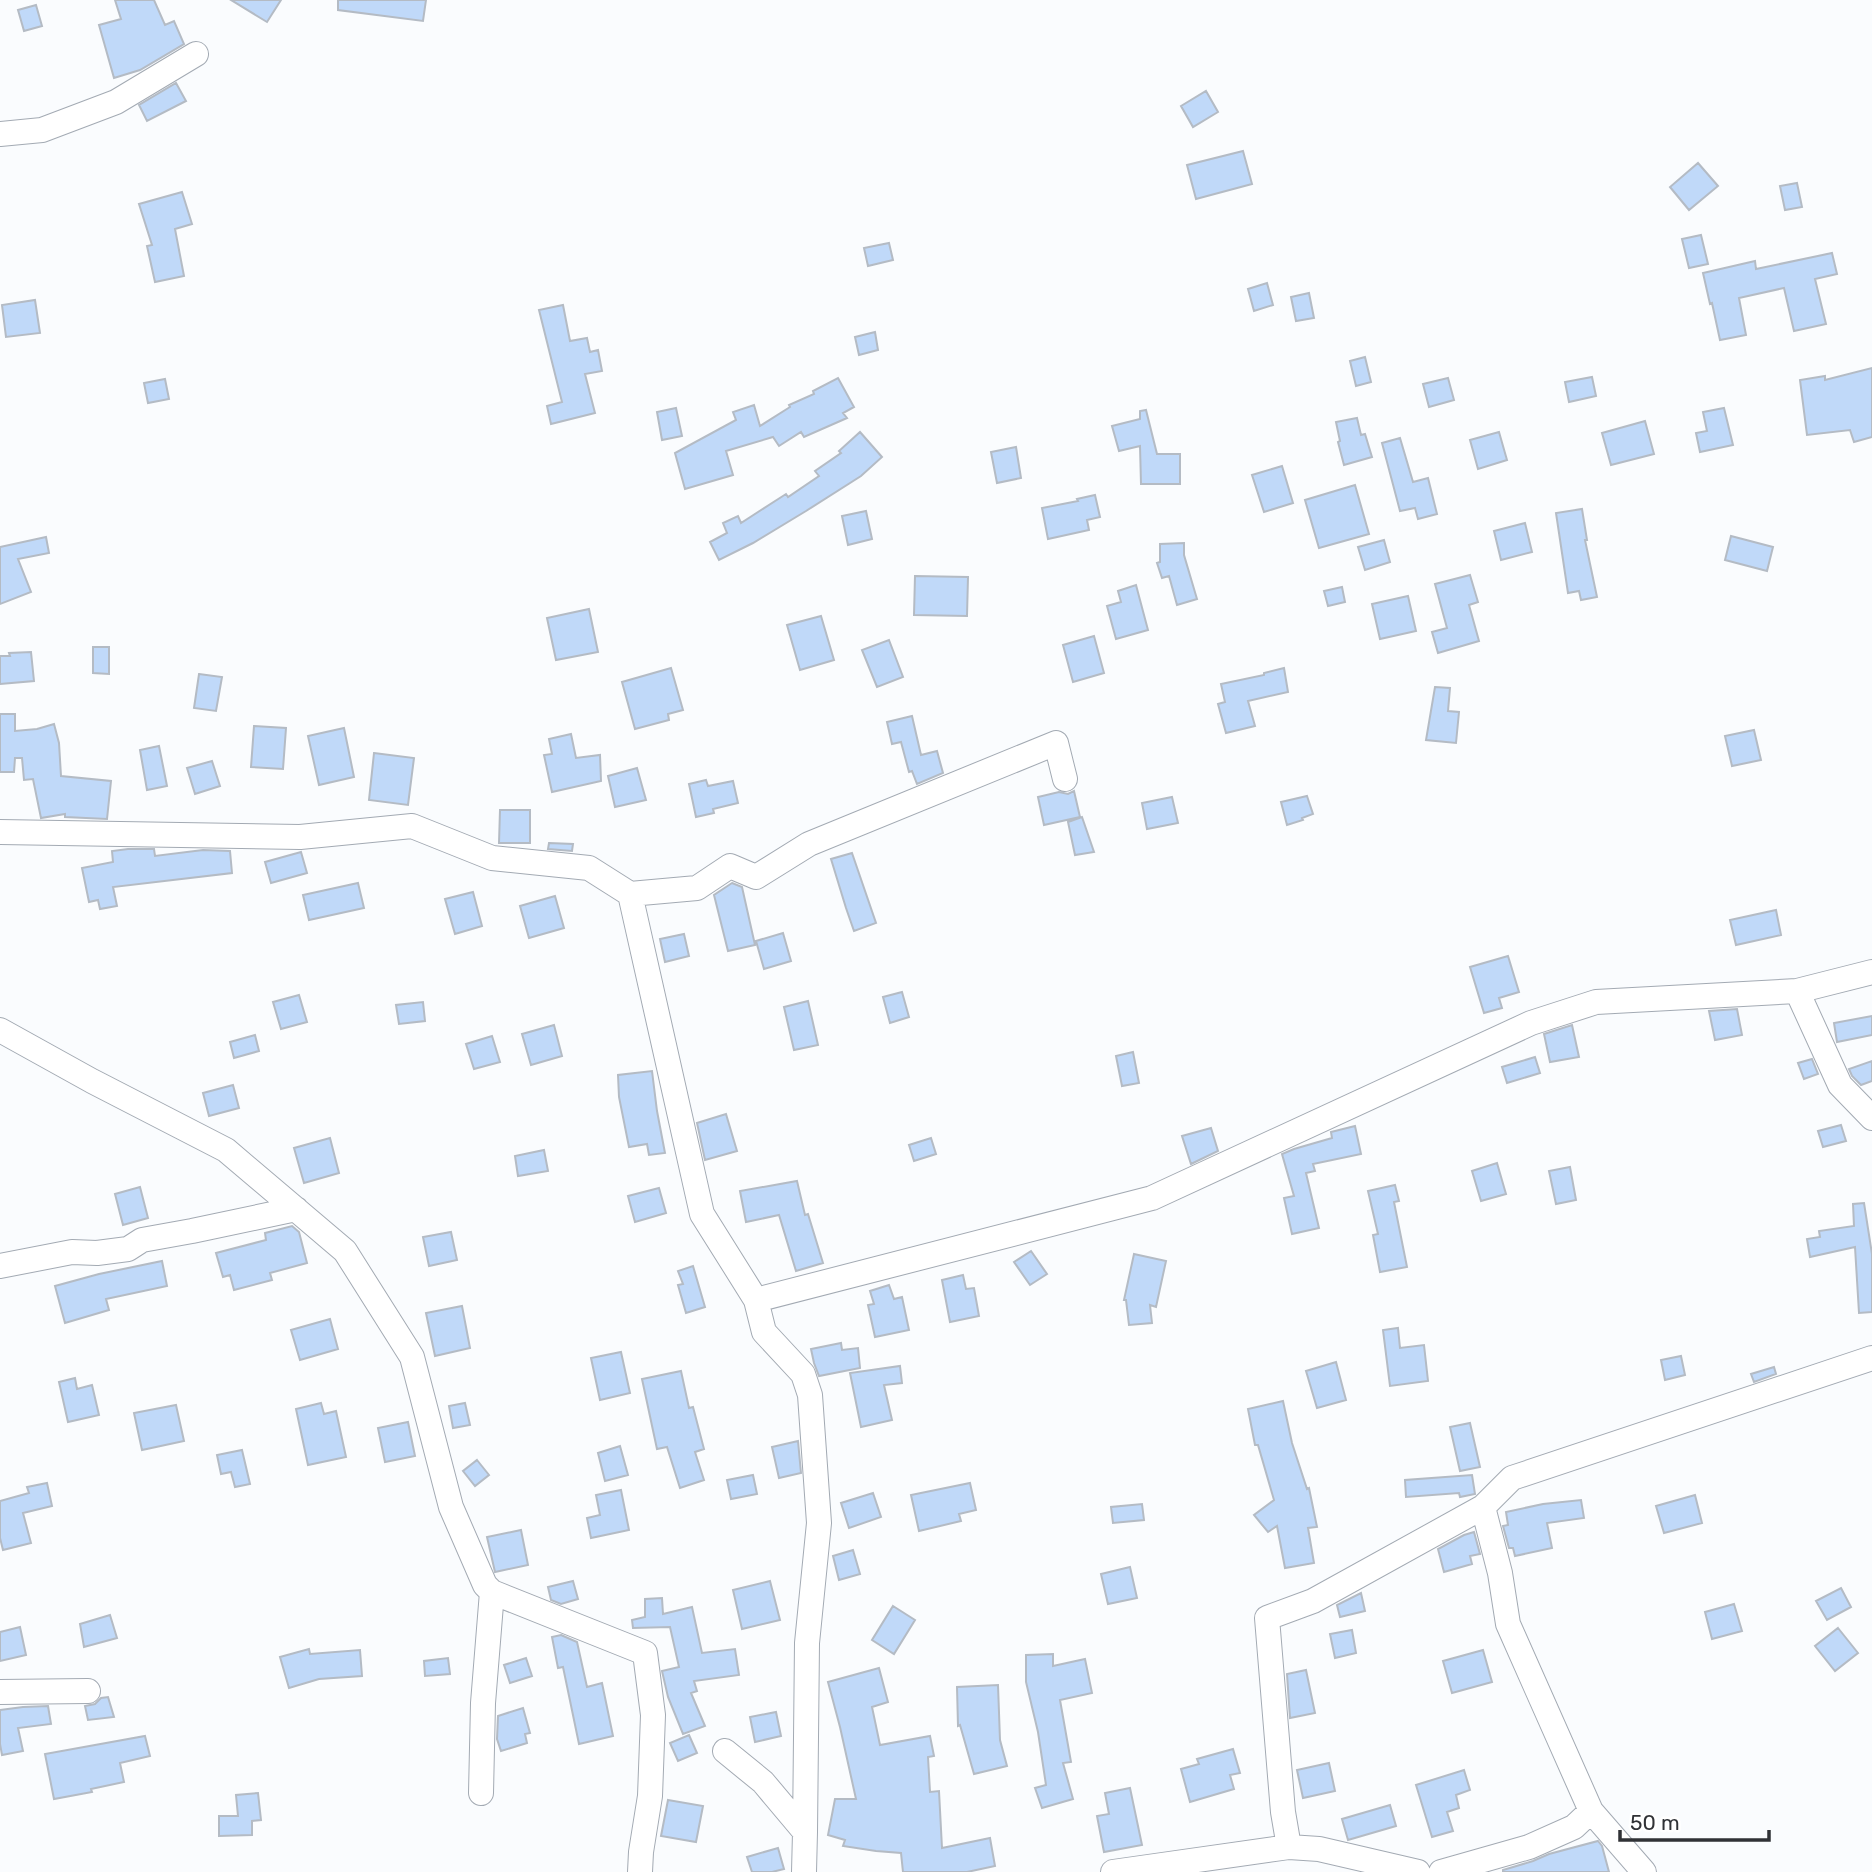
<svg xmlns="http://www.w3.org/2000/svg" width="1872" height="1872" font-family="Rubik,sans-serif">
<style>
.building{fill:#c0d9f9;stroke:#b4bbc4;stroke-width:2}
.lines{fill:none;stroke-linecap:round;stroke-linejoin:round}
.minor-casing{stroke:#a3aab3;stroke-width:26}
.minor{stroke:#fff;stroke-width:24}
</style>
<rect width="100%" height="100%" fill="#fafcfe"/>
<path class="building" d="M115,0H154L165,25L174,21L184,44L140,70L114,78L99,25L121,19Z
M231,0H281L267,22Z
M338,0H426L423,21L338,10Z
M36,5L42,26L24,31L18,10Z
M176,83L186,101L147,121L139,105Z
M1206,91L1218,112L1193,127L1181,106Z
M1243,151L1252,184L1196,199L1187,165Z
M1698,163L1718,186L1689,210L1670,187Z
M1797,183L1802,207L1785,210L1780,186Z
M182,192L192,224L175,229L184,276L155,282L147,246L152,245L139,204Z
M1701,235L1708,264L1689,268L1682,239Z
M889,243L893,260L868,266L864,248Z
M1832,253L1837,274L1815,279L1826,324L1794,331L1784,288L1739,298L1746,335L1720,340L1712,303L1710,304L1703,273L1755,261L1756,269Z
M1267,283L1273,305L1254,311L1248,289Z
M1309,293L1314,318L1296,321L1291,297Z
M35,300L40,333L6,337L2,305Z
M563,305L570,341L587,338L590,352L598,350L602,371L585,374L595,413L551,424L547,406L562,402L539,310Z
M875,332L878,350L859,355L855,337Z
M1365,357L1371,382L1356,386L1350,361Z
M1872,368V437L1854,442L1850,430L1807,435L1800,380L1825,376V380Z
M1592,377L1596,396L1569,402L1565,382Z
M838,378L854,407L843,413L847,418L804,437L801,432L779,446L773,437L726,451L733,475L685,489L675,453L736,420L733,412L754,405L760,426L790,407L789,405L814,394L813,391Z
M1448,378L1454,400L1429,407L1423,384Z
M165,379L169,399L148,403L144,383Z
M676,408L682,436L662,440L657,412Z
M1724,408L1733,445L1700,452L1696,433L1707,431L1703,412Z
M1146,410L1157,454H1180V484H1141L1140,446L1119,451L1112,426L1140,419V411Z
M1357,418L1361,435L1365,434L1372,457L1344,465L1338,442L1340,441L1336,422Z
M1645,421L1654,454L1611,465L1602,433Z
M860,432L882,457L861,476L806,511L753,543L719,560L710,542L727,533L723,523L738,516L741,523L786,494L788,497L819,476L815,471L841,453L839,451Z
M1499,432L1507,460L1478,469L1470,440Z
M1400,438L1413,482L1428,478L1437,514L1418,519L1415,508L1400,511L1382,443Z
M1016,447L1021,478L997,483L991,452Z
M1282,466L1293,503L1264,512L1252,475Z
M1355,485L1369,534L1319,548L1305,500Z
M1095,495L1100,517L1087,520L1089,530L1048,539L1042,508L1078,501L1077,499Z
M1582,509L1587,540H1585L1597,597L1581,600L1579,591L1568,593L1556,513Z
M866,511L872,539L848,545L842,516Z
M1525,523L1532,552L1501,560L1494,531Z
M1731,536L1773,547L1767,571L1725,560Z
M46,537L49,553L18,559L31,592L0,604V547Z
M1384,540L1390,562L1365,570L1358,547Z
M1184,543V555L1197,599L1177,605L1169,576L1162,578L1157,563L1160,562V544Z
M1470,575L1478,602L1469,605L1479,641L1438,653L1432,632L1447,628L1435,584Z
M915,576L968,577L967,616L914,615Z
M1136,585L1148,630L1116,639L1107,606L1121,602L1118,591Z
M1342,587L1345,602L1328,606L1324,591Z
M1408,596L1416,631L1380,639L1372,604Z
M589,609L598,652L556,660L547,618Z
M821,616L834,660L800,670L787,625Z
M1094,636L1104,673L1073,682L1063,645Z
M889,640L903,677L877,687L862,650Z
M93,647H109V674L93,673Z
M31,652L34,681L0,684V656H10L9,653Z
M671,668L683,710L668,714L669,720L635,729L622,682Z
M1284,668L1288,692L1248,701L1255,726L1226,733L1218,704L1225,702L1221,684L1264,675V673Z
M199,674L222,677L216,711L194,708Z
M1435,687L1450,688L1448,711L1459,712L1456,743L1426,740Z
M0,714H15V731L37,729L54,724L59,743L61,776L111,781L107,819L65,817V814L41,818L33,779L24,780L22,758H15L14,772H0Z
M912,716L921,755L937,751L943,773L917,784L912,771L909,772L901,742L892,744L887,722Z
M254,726L286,728L283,769L251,767Z
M344,728L354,777L319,785L308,736Z
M1754,730L1761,760L1732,766L1725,736Z
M571,734L576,758L600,755L601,781L552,792L544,755L552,754L549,739Z
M159,746L167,786L147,790L140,750Z
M374,753L414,758L408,805L369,800Z
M212,761L220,786L195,794L187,768Z
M637,768L646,800L615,807L608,776Z
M706,780L708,786L733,781L738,803L713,809L714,813L696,817L689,784Z
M1074,791L1080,817L1044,825L1038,797L1059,792L1068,794Z
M1307,796L1313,814L1302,818L1303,820L1287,825L1281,802Z
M1172,797L1178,823L1147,829L1142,803Z
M500,810H530V843H499Z
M1082,817L1094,852L1075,855L1068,822Z
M549,843L573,844L572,851L548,849Z
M128,849H154L155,856L203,850L230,851L232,873L113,887L117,906L100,909L98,900L89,902L82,868L113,862L112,851Z
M301,852L307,873L271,883L265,862Z
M852,853L876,923L854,931L846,908L831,859Z
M358,883L364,908L309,920L303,895Z
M732,883L742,887L755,945L728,951L714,895Z
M473,892L482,926L455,934L445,899Z
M555,896L564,928L529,938L520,906Z
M1776,910L1781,935L1736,945L1730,920Z
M783,933L791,961L764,969L756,941Z
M684,934L689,956L665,962L660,939Z
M1508,956L1519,992L1499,998L1502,1008L1484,1013L1470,967Z
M902,992L909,1017L890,1023L883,997Z
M299,995L307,1022L281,1029L273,1002Z
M808,1001L818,1045L794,1050L784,1007Z
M423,1002L425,1021L399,1024L396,1005Z
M1737,1009L1742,1035L1715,1040L1709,1011Z
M1872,1016V1035L1837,1042L1834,1023Z
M554,1025L562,1056L531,1065L522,1034Z
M1572,1025L1579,1057L1550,1062L1544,1034Z
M255,1035L259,1051L234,1058L230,1042Z
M492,1036L500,1062L474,1069L466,1044Z
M1133,1052L1139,1083L1122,1086L1116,1056Z
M1535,1057L1540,1073L1507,1083L1502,1067Z
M1812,1059L1818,1074L1804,1079L1798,1063Z
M1872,1061V1081L1861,1085L1852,1076L1849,1069Z
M652,1071L657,1111L665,1153L649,1155L647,1144L629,1147L619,1097L618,1075Z
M233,1085L239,1108L209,1116L203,1093Z
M726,1114L737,1151L705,1160L697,1123Z
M1841,1125L1846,1141L1823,1147L1818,1131Z
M1355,1126L1361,1154L1313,1164L1315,1171L1306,1173L1319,1228L1292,1234L1284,1198L1294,1196L1282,1154L1294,1149L1332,1138L1331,1132Z
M1211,1128L1218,1151L1191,1164L1182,1136Z
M330,1138L339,1173L304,1183L294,1148Z
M931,1138L936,1154L914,1161L909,1145Z
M544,1150L548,1171L518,1176L515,1156Z
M1497,1163L1506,1194L1481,1201L1472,1171Z
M1570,1167L1576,1200L1556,1204L1549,1171Z
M797,1181L805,1215L808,1214L823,1263L796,1271L779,1215L746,1222L740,1191Z
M1395,1185L1399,1201L1394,1202L1407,1267L1380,1272L1373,1235L1378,1234L1368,1191Z
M140,1187L148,1218L123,1225L115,1194Z
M659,1188L666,1213L635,1222L628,1196Z
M1864,1203L1872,1254V1312L1859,1313L1855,1247L1810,1257L1807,1239L1820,1237L1819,1231L1854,1226L1853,1204Z
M292,1226L299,1232L307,1263L270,1273L272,1280L234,1290L230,1275L223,1277L216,1253L266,1240L265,1233Z
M451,1232L457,1260L429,1266L423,1237Z
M1031,1251L1047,1274L1030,1285L1014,1262Z
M1134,1254L1166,1261L1156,1307L1150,1305L1152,1323L1129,1325L1126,1300H1124Z
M162,1261L167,1286L106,1299L109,1310L65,1323L55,1286L99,1274Z
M693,1266L705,1307L686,1313L678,1285L683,1284L678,1271Z
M963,1275L966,1289L974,1288L979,1316L950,1322L942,1280Z
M889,1285L894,1299L902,1297L909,1330L875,1337L868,1305L874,1304L870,1291Z
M462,1306L470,1348L435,1356L426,1313Z
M330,1319L338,1349L300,1360L291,1330Z
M1398,1328L1400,1348L1424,1345L1428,1381L1390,1386L1383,1330Z
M841,1343L842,1350L858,1348L860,1368L819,1376L814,1363L811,1349Z
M621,1352L630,1393L600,1400L591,1358Z
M1681,1356L1685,1375L1665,1380L1661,1360Z
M1336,1362L1346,1400L1317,1408L1306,1371Z
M900,1366L902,1383L884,1385L892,1420L861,1427L850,1373Z
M1774,1367L1776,1374L1754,1382L1751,1374Z
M681,1371L689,1408L693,1407L704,1449L695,1452L704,1480L680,1488L667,1447L657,1449L642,1379Z
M75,1378L77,1389L92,1385L99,1415L68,1422L59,1382Z
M1283,1401L1292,1443L1307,1489L1309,1488L1317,1527L1308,1528L1314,1563L1285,1568L1277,1526L1268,1532L1254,1515L1274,1500L1258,1445H1255L1248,1409Z
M321,1403L324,1414L336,1411L346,1457L308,1465L296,1409Z
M465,1403L470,1425L453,1428L449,1406Z
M176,1405L184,1441L142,1450L134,1413Z
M408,1422L415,1456L385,1462L378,1428Z
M1470,1423L1480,1467L1460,1471L1450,1427Z
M798,1441L801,1473L779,1478L772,1447Z
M620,1446L628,1475L605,1481L598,1453Z
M242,1450L250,1484L235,1487L231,1472L221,1474L217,1455Z
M477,1460L489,1475L475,1486L463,1471Z
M753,1475L757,1494L731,1499L727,1480Z
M1472,1475L1475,1494L1460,1497L1459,1493L1406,1497L1405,1480Z
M47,1483L52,1506L23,1513L31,1543L3,1550L0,1538V1501L29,1493L27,1487Z
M970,1483L976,1510L959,1514L961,1521L919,1531L911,1495Z
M621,1490L629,1530L591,1538L587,1518L600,1515L596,1495Z
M873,1493L881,1517L849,1528L841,1503Z
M1695,1495L1702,1523L1664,1533L1656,1506Z
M1581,1500L1584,1518L1547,1523L1552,1548L1515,1556L1513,1548H1509L1503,1526L1508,1525L1506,1512L1543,1504Z
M1142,1504L1144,1520L1113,1523L1111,1507Z
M521,1530L528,1565L495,1572L487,1537Z
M1474,1532L1480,1554L1470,1556L1472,1564L1444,1572L1438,1549L1464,1535Z
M853,1550L860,1574L839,1580L833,1556Z
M1130,1567L1137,1598L1108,1604L1101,1574Z
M573,1581L578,1599L561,1604L551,1600L548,1587Z
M770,1581L780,1620L742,1629L733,1590Z
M1841,1588L1851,1607L1827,1620L1816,1601Z
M1361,1593L1365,1611L1340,1617L1337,1605Z
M662,1598L663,1614L692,1607L702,1653L735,1649L739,1675L694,1681L697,1691L691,1693L705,1726L683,1734L668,1697L662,1671L679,1667L670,1627L633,1628L632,1620L645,1617V1599Z
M1734,1604L1742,1631L1712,1639L1705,1612Z
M893,1606L915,1620L894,1654L872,1640Z
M110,1615L117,1638L84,1647L80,1624Z
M20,1627L26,1655L0,1661V1632Z
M1838,1628L1858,1653L1835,1671L1815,1646Z
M1352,1630L1356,1653L1335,1658L1330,1634Z
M561,1635L577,1642L587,1687L602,1683L613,1736L579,1744L563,1667L558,1668L552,1637Z
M309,1649L310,1654L360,1650L362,1676L319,1679L289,1688L280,1657Z
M1483,1650L1492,1682L1452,1693L1443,1661Z
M1053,1654V1666L1085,1659L1092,1693L1060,1700L1071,1762L1063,1763L1073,1799L1042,1808L1035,1788L1046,1785L1038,1732L1026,1682V1655Z
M448,1658L450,1674L425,1676L424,1661Z
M526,1658L532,1676L510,1683L504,1665Z
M879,1668L888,1702L872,1707L880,1745L930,1736L934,1756L928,1757L930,1792L939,1791L942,1848L990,1838L995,1866L967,1872H903L901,1853L876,1851L843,1846L845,1840L828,1835L835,1799H856L840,1727L828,1682Z
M1306,1670L1315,1713L1290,1718L1287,1674Z
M998,1685L1000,1740L1007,1766L974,1774L960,1725L958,1726L957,1687Z
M108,1697L114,1717L88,1720L85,1706L95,1704L101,1698Z
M48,1706L51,1724L18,1728L23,1751L2,1755L0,1744V1710L23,1707Z
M523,1708L530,1733L525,1734L527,1743L501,1751L497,1739L498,1716Z
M776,1712L781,1736L755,1742L750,1717Z
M689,1735L697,1753L678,1761L670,1743Z
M145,1736L150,1756L120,1763L124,1782L91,1789L92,1792L54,1799L45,1754Z
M1233,1749L1240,1773L1230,1775L1234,1789L1190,1802L1181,1769L1199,1764L1197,1759Z
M1329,1763L1335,1791L1303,1798L1297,1770Z
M1464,1770L1470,1790L1456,1795L1459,1808L1447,1812L1453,1831L1432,1837L1416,1785Z
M1130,1788L1142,1845L1104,1852L1097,1816L1109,1814L1105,1793Z
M258,1793L261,1820L252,1821V1835L219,1836V1816H238L236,1795Z
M668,1800L703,1806L696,1842L661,1836Z
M1390,1805L1396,1826L1348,1840L1342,1819Z
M1598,1841L1602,1846L1609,1872H1503V1870L1533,1861L1549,1854Z
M778,1848L784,1869L772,1872H752L747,1857Z"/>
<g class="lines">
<g class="minor-casing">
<path id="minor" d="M0,134L42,130L116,102L196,54
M0,832L300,837L412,826L492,858L589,868L630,894L697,888L730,866L756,877L809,844L1056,743L1065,779
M630,894L702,1214L756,1300L764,1332L803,1374L810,1395L819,1523L807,1643L805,1832
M1797,991L1840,1085L1872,1118
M0,1030L92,1081L226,1150L345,1251L412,1357L451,1507L485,1585L492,1592L645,1653L653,1715L650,1796L641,1852L640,1872
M0,1266L72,1252L97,1253L128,1249L142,1240L192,1231L296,1209
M756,1300L1152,1198L1531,1023L1596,1002L1797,991L1872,972
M0,1692L88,1691
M725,1751L763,1782L805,1832L804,1872
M481,1793L483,1703L492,1592
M1591,1811L1644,1872
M1289,1847L1283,1812L1267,1618L1313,1601L1483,1507
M1113,1872L1289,1847L1319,1849L1418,1872
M1441,1872L1529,1847L1574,1827L1591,1811L1508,1624L1500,1573L1483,1507L1512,1478L1872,1358"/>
</g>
<use href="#minor" class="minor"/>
</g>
<path d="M1620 1830v10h149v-10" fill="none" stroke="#303236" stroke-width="3.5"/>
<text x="1630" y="1830" font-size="21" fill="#303236" stroke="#ffffff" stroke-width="5" paint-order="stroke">50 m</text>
</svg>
